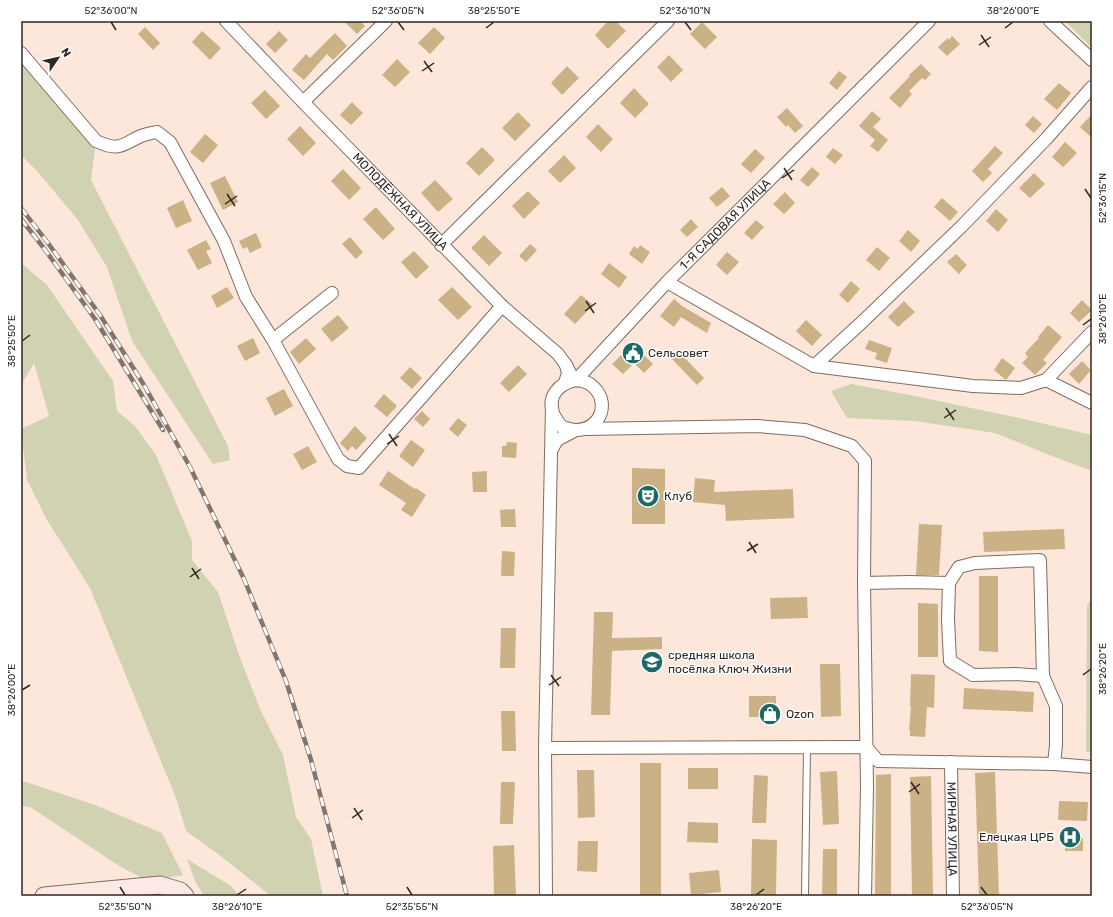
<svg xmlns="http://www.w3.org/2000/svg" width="1113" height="917" font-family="Rubik,sans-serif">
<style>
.green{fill:#d1d2b2}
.building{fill:#cab186}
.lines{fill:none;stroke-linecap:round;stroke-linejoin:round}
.lane-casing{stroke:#7f6c60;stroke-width:8}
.street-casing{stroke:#7f6c60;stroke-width:14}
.secondary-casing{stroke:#7f6c60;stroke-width:19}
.lane{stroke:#fff;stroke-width:6}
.street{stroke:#fff;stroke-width:12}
.secondary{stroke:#fde8e6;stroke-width:17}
.rail-casing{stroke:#83756d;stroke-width:4.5}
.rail{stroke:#fff;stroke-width:3;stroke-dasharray:9;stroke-linecap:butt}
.ticks{fill:none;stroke:#2f2722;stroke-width:1.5}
.labels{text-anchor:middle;stroke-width:3;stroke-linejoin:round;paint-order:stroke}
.street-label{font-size:12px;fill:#2f2722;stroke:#fff}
.poi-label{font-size:12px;fill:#2f2722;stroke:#fff;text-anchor:start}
.neatline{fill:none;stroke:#2f2722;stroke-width:1.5}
.ticks-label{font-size:10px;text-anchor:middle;fill:#2f2722}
</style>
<rect width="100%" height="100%" fill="#fde7da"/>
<path class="green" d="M1065,21H1092V48Z
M21,53L96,141L91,180L228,446L230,460L213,464L132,341L107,267L78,220L37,171L21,155Z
M21,263L47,285L113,381L117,411L135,426L156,455L192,541V560L218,592L239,655L260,709L283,755L296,817L311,839L323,896H271L218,854L186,831L176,798L90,588L47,520L27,480L21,429L49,416L34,363L21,385Z
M851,384L910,395L1019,418L1092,435V471L1052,456L995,433L915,421L847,418L831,391Z
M1092,597V752H1086L1087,606Z
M21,782H26L95,805L162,833L183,875L148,881L121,867L30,807L21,806Z
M187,859L231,886L240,896H204L195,881Z"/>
<path class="building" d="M344,21H360L365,26L357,34Z
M608,21H616L626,31L608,49L595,35Z
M702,22L717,37L705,49L690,34Z
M145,27L160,43L153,50L138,34Z
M434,27L445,38L430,54L418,43Z
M202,31L221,48L210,60L192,42Z
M279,31L288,40L275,53L266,44Z
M335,33L347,46L333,60L327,54L304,80L292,70L306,54L310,58Z
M952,36L960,44L947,56L938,47L948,38L949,40Z
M669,55L683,70L671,82L657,67Z
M397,59L410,72L395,87L382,75Z
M921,64L931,74L925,80L922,78L909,91L912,94L900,108L889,98L910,76L909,75Z
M567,66L579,78L562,95L551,83Z
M839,71L847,77L837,90L829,83Z
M1059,83L1071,93L1057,110L1044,99Z
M634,88L649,104L635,118L620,103Z
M265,90L280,106L266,119L251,103Z
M352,102L363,113L351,125L340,115Z
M787,108L803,126L795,133L788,125L786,127L777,117Z
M872,111L881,119L873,127L888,140L878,152L870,146L875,140L859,126Z
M518,112L531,125L515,141L502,128Z
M1092,114V138L1080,127Z
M1033,116L1042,124L1034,133L1025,125Z
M598,124L613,139L601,152L586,137Z
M300,126L316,143L303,156L287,139Z
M205,134L218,145L203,163L190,152Z
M1065,142L1077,153L1063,167L1052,157Z
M995,146L1003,153L988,169L992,173L983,182L972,171Z
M482,147L495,160L479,176L466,163Z
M833,148L843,155L835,164L826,157Z
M755,149L765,158L751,173L741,164Z
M564,155L576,168L560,183L548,171Z
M812,167L820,174L808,187L800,180Z
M343,169L361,188L349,200L331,181Z
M1034,173L1045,184L1030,198L1019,188Z
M225,176L238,202L223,210L210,183Z
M435,180L453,199L438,212L421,193Z
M722,187L730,196L717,207L709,198Z
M528,191L540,203L524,219L512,206Z
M785,192L795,203L784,214L773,204Z
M942,198L958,212L950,221L934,207Z
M183,200L192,221L176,228L167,208Z
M376,207L395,229L383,240L363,219Z
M996,209L1008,220L998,232L986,221Z
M691,219L698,227L687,237L680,230Z
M756,220L764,227L752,240L744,233Z
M908,230L920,241L911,252L899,241Z
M256,233L262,247L250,253L247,247L243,249L239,241Z
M484,235L502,253L489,266L471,248Z
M350,237L363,252L356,259L342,244Z
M206,240L211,249L206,251L212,263L198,270L187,250Z
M530,244L537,250L526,262L519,256Z
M640,245L650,252L642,264L629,254L634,246L638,249Z
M877,247L890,258L879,271L866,260Z
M414,251L429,267L416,279L401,262Z
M727,252L739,262L727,275L716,265Z
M956,254L967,265L959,274L947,262Z
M609,263L627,277L619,288L601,274Z
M851,281L860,289L848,303L839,295Z
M227,287L234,298L217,308L211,296Z
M452,287L472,307L458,320L438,300Z
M581,295L593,305L575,324L564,314Z
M674,299L682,306L711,323L707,333L681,317L674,327L660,316Z
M1082,300L1092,310L1079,322L1070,313Z
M904,301L915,312L898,327L888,317Z
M338,315L349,328L332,342L321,329Z
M806,320L822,335L812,346L796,331Z
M1048,325L1062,337L1043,360L1047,363L1035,375L1022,363L1028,357L1025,353L1039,338L1038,337Z
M253,338L260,353L245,361L237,346Z
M306,338L316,349L299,364L290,352Z
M869,340L892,348L887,363L875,359L877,353L865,349Z
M633,344L653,364L644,373L634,363L623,374L612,364Z
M678,351L704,378L697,385L671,358Z
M1002,358L1015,368L1006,380L994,370Z
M1082,361L1091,370L1079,384L1069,374Z
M518,365L527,374L509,392L500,383Z
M410,367L422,378L412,389L400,378Z
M284,389L293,406L275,416L266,398Z
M384,394L397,406L387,417L374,406Z
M422,411L430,419L423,427L414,419Z
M458,418L467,425L458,437L449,429Z
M355,426L367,438L356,450L352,446L348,451L340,443Z
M411,440L425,450L413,467L399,456Z
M507,442L517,443L516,458L502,457V446H506Z
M308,446L317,462L302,470L293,454Z
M632,468L665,469V524H632Z
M388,471L415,489L416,488L426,495L412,517L401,510L406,503L379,485Z
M487,471V492H473L472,472Z
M695,478L715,480L714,492L793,489L794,518L726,521L725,505L693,502Z
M515,509L516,527H501L500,510Z
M919,524L942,525L939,575H916Z
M1064,529L1065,549L984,552L983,532Z
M502,551L515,552L514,576H501Z
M979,576H998V652L979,651Z
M807,597L808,618L771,619L770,598Z
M918,603L938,604V657H918Z
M594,612H613L612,638L662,637V649L612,651L610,715H591Z
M501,628H516L515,668H500Z
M820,664H840L841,716L821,717Z
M911,674L935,675L934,708L927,707L925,737L910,736V730H909L911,707H910Z
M964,688L1034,692L1033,712L963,709Z
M749,696H776V717H749Z
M501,711H515L516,751H502Z
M640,763H661V896H640Z
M688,768H718V789H688Z
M577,770H594L595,817L578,818Z
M837,771L839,824L823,825L820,772Z
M995,772L999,896H979L975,773Z
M891,774V896H875L876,775Z
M754,775L768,776L766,823H752Z
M931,776L933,896H912L910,777Z
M501,782H515L513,824H500Z
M1059,801L1088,802L1087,821L1058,820Z
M688,822L718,823V843L687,842Z
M1065,838H1083V851H1065Z
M752,839L777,840L776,896H751Z
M578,841H598L597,872L577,871Z
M514,845L516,896H494L493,846Z
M823,849H837V896H822Z
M719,870L721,892L691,895L689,873Z"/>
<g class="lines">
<g class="lane-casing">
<path id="lane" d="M805,896L807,747"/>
</g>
<g class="street-casing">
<g id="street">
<path id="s1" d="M226,21L303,102L502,306L558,354L566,365L568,373L565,383"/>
<path d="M1050,21L1092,60"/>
<path d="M21,53L96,141C120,152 121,145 141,136C146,134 152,133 157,132L170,142L224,241L246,297L273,340L338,459L347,466L359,468L502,306"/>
<path d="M303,102L386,21"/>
<path d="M441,245L668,21"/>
<path d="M667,282L814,366L973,386L1021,388L1046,380L1092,332"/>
<path d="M273,340L332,293"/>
<path id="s2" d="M566,365L571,375L576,380L667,282L929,21"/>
<path d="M814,366L860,324L962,226L1046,139L1092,87"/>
<path d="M576,380C582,381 587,381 591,385C611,400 602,429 577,430C572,430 567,428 562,427C559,423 555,418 553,413C547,395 560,383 576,380Z"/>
<path d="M1046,380L1092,403"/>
<path d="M584,429L757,426L805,430L852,446L865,461L864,583L867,786L865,896"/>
<path d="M551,451L557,440L576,430"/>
<path d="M949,583L948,619L950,661L973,675L1016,674L1043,676"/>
<path d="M545,748L866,747L878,761L1054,764L1056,745V706L1043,676L1040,560L975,563L959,567L949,583L910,582L864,583"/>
<path id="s3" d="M951,762L953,896"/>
<path d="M1054,764L1092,767"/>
<path d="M546,896L545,748L552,406"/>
</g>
</g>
<g class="secondary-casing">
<path id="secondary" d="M44,896L160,885L180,891L185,896"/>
</g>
<use href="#lane" class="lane"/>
<use href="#street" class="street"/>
<use href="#secondary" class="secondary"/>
<g class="rail-casing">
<path id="rail" d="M21,208L48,243L100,315L144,385L190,467L244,579L286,681L311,760L347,896
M21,219L43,247L95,319L163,430"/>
</g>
<use href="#rail" class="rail"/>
</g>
<path class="ticks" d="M111,22L116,30M398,22L404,30M685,22L691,30M486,28L494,22M1005,28L1013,22M981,35L989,47M979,45L991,37M424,61L432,72M422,71L434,63M784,168L792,180M782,178L794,170M1085,189L1091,198M227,194L235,206M225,204L237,196M586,301L594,313M585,311L596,303M1083,325L1091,319M22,341L30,335M946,408L954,420M944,418L956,410M389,434L397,446M387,444L399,436M749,542L756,553M747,551L758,544M192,568L199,579M190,577L201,569M551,675L559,686M1083,675L1091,669M549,685L561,677M22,690L30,685M911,782L919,794M909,792L920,784M354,808L362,820M352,818L363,810M120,887L125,895M407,887L412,895M981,887L987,895M237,895L246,889M756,895L764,889"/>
<defs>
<g id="civic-disc" transform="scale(1.15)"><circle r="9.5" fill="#1d6966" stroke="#fff"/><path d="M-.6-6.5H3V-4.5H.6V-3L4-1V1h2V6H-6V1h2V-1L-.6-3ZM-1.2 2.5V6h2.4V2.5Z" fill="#fff"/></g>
<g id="theatre-disc" transform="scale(1.15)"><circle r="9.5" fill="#1d6966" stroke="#fff"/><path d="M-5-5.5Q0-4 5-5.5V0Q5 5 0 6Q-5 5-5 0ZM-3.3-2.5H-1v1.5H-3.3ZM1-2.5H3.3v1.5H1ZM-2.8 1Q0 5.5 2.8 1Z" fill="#fff"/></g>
<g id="school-disc" transform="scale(1.15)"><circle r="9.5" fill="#1d6966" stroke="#fff"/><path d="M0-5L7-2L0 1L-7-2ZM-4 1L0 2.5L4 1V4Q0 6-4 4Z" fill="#fff"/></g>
<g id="shop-disc" transform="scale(1.15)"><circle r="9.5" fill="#1d6966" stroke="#fff"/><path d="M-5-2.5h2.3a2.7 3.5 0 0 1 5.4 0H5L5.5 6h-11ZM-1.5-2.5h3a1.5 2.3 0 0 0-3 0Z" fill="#fff"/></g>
<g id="hospital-disc" transform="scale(1.15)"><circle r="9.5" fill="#1d6966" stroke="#fff"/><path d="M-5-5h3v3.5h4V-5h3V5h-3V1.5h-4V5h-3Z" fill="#fff"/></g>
</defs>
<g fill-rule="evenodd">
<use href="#civic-disc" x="633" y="353"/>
<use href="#theatre-disc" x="648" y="496"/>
<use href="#school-disc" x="652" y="662"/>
<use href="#shop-disc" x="770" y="714"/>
<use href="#hospital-disc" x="1070" y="837"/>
</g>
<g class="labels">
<g class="street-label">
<text dy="4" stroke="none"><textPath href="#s1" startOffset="251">МОЛОДЁЖНАЯ УЛИЦА</textPath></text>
<text dy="4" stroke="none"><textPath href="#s2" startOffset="234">1-Я САДОВАЯ УЛИЦА</textPath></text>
<text dy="4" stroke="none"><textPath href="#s3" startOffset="67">МИРНАЯ УЛИЦА</textPath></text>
</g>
<g class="poi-label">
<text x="648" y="357">Сельсовет</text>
<text x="664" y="500">Клуб</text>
<text x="668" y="659">средняя школа<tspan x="668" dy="14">посёлка Ключ Жизни</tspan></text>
<text x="786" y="718">Ozon</text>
<text x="1054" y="841" text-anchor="end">Елецкая ЦРБ</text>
</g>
</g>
<rect width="1113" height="917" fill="none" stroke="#ffffff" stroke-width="44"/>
<g transform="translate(58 58) rotate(56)" stroke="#ffffff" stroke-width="3" paint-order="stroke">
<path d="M0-3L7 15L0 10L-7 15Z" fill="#2f2722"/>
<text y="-6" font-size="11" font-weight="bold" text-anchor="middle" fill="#2f2722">N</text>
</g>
<rect x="22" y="22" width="1069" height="873" class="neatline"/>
<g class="ticks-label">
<text x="111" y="14">52°36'00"N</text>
<text x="398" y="14">52°36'05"N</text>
<text x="494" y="14">38°25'50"E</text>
<text x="685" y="14">52°36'10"N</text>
<text x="1013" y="14">38°26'00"E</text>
<text transform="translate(1102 198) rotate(-90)" y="4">52°36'15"N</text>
<text transform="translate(1102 319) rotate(-90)" y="4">38°26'10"E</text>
<text transform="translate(11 341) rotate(-90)" y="4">38°25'50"E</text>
<text transform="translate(1102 669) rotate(-90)" y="4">38°26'20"E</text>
<text transform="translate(11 690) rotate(-90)" y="4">38°26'00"E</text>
<text x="125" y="910">52°35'50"N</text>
<text x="237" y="910">38°26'10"E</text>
<text x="412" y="910">52°35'55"N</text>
<text x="756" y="910">38°26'20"E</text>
<text x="987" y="910">52°36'05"N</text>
</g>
</svg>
